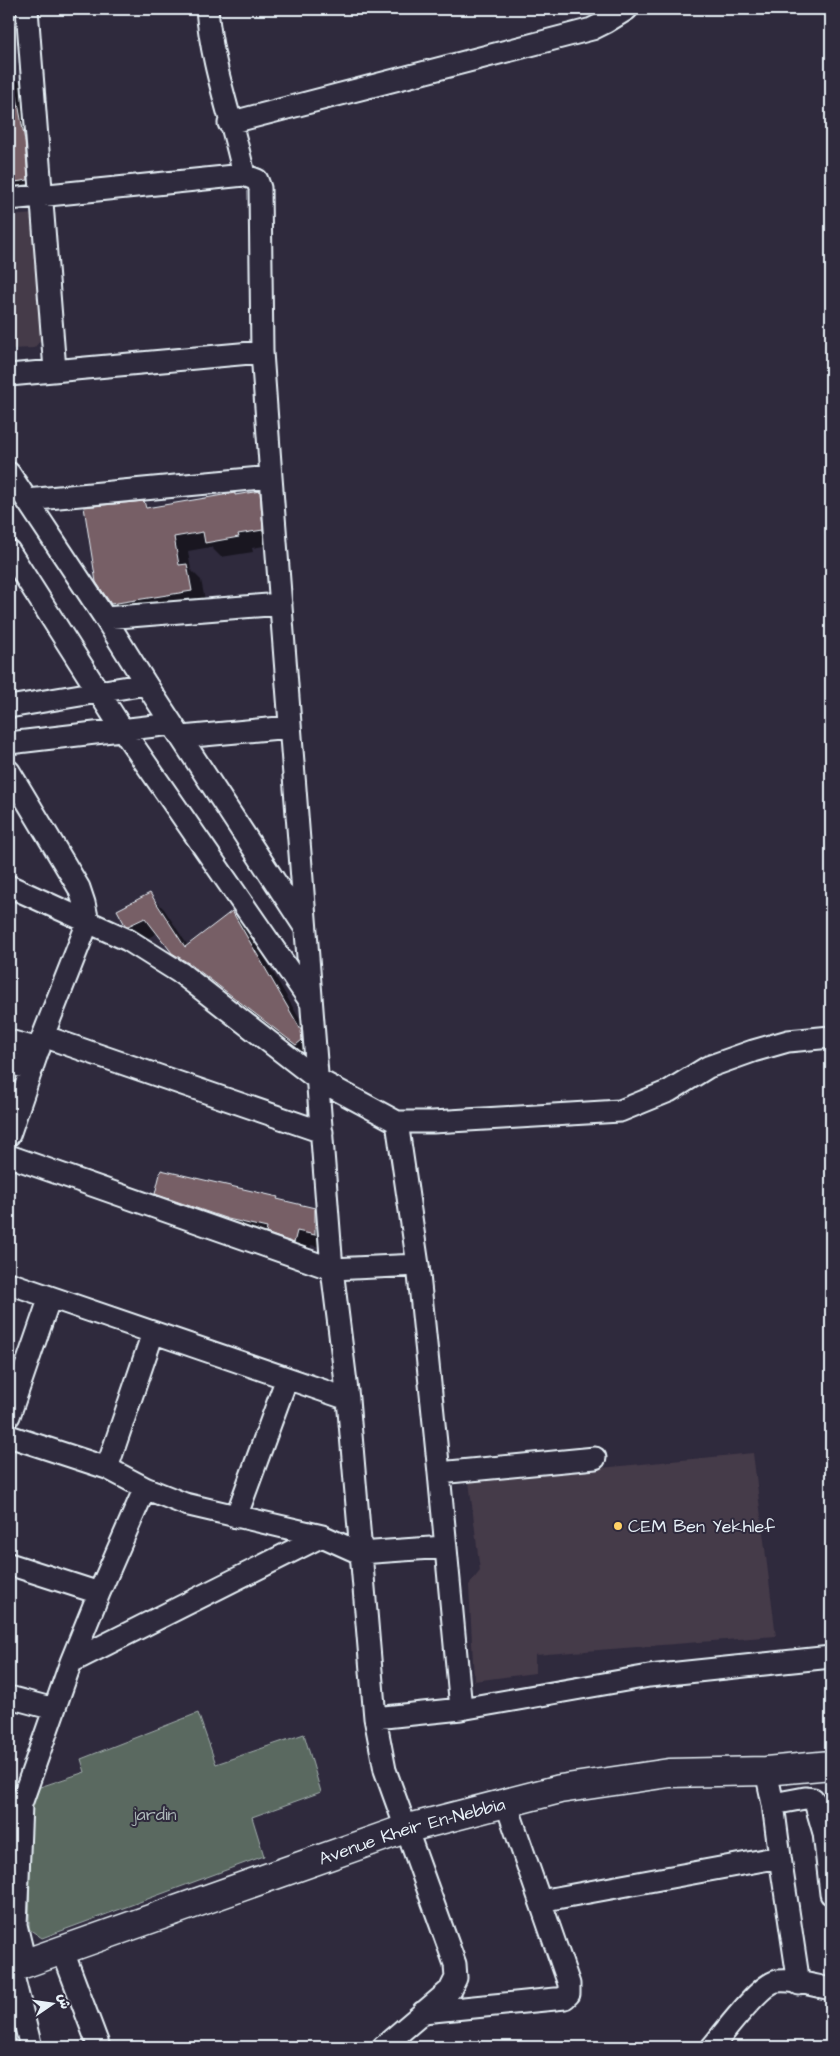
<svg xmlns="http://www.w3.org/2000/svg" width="840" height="2056" font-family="'Architects Daughter','Playpen Sans Arabic',sans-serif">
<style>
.built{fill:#453a49}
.green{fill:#5a6960;stroke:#a1adac}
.shadow{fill:#0007}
.building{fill:#775f66;stroke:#e8f1f8}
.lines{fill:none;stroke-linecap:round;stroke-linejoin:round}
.minor-casing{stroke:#e8f1f8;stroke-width:25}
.major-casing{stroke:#e8f1f8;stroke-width:31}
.minor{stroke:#2f2a3d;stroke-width:21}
.major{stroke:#2f2a3d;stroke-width:28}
.poi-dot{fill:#ffd166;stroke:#2f2a3d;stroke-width:2}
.labels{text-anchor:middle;stroke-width:4;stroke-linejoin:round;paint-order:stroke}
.poi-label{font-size:18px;fill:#e8f1f8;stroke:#2f2a3d;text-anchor:start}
.park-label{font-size:18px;fill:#afbbbb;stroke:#2f2a3d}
.street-label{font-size:18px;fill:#e8f1f8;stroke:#2f2a3d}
</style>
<rect width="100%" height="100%" fill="#2f2a3d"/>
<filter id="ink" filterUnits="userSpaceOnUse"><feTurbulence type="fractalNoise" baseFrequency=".02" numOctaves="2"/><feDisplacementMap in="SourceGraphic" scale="10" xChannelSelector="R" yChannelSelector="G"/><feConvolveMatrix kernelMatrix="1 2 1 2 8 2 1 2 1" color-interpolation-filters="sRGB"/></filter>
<g filter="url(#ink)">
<path class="built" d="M34,214L42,339L34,348L9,349V216Z
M753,1453L776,1636L535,1655V1673L474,1681L469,1585L480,1571L469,1481Z"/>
<path class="green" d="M9,1075L18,1078L9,1106Z
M198,1713L216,1764L304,1734L321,1792L252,1817L264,1856L42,1938L29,1929L31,1790L85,1772L81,1759Z"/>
<path class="shadow" d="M12,75L27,90L42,194L9,200V76Z
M259,493L274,507L276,544L252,548L253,552L221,557L211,547L188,551L191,570L201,580L206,605L127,618L112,604L144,503L150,509Z
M150,895L164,909L188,946L233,913L247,927L315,1046L312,1059L206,978L188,967L173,952L158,933L144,940L126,924Z
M157,1194L277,1198L280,1201L314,1209L329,1224V1249L311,1245L309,1256L171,1208Z"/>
<path class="building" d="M16,92L25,141L28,180L9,183V93Z
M260,491L263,530L238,534L239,537L205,543L203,532L174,537L179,565L187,564L192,591L111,604L96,582L84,507L144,501L146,508L235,493V495Z
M150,893L185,947L232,911L301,1030L302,1040L296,1045L190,964L172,953L145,918L128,926L125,925L117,910Z
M161,1170L278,1197L277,1199L315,1208V1235L297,1231L294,1243L266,1233L267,1228L228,1219L155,1194Z"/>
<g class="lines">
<g class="minor-casing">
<path id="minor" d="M27,9L55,370
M207,9C212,68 232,118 244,175
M229,123L592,29L606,22L627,9
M9,199L244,175L257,180L260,188L262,352L271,477L332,1269L348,1399L375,1718L385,1770L455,1964L456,1978L450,1990L383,2047
M9,375L262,352
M9,473L105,618L146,684L304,926
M27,500L271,477
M9,551L122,729L310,1001
M105,618L281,604
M9,707L146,684
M182,737L290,727
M9,743L172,724
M9,771L79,888L84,903L88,922L43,1036L9,1135
M9,886L128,940L182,974L317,1079L397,1122H433L620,1111L669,1091L708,1067L753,1051L788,1041L831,1037
M43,1036L322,1132
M9,1041L39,1049
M9,1063L32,1069
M397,1122L418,1265L439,1473L461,1709
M9,1156L332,1269L418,1265
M9,1283L348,1399
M9,1416L50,1297
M9,1436L107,1468L145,1488L185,1504L322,1536L360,1553L445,1547
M107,1468L153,1333
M439,1473L595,1458
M236,1517L287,1378
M9,1564L99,1593
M71,1662L322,1536
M9,1697L54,1709
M375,1718L461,1709L649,1676L831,1657
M773,1804L805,1798L813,1799L815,1802L824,1833L831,1894
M780,1857L799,1984
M540,1901L780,1857L773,1804L766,1771
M62,1949L99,2047
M25,1963L16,1925L21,1804L71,1662L99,1593L145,1488
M11,1968L31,2047
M423,2012L555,1999L565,1998L569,1994V1984L506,1803
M712,2047C724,2033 760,1984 777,1981C794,1979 815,1986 831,1989"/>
</g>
<g class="major-casing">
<g id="major">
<path id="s1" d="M9,1969L405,1829L560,1789L669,1773L766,1771L831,1765"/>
</g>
</g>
<use href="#minor" class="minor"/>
<use href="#major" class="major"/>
</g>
</g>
<circle class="poi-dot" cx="618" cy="1526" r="5"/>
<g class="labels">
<g class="poi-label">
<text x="628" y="1532">CEM Ben Yekhlef</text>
</g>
<g class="park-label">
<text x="155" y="1820">jardin</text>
</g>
<g class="street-label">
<text dy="6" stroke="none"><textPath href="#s1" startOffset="426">Avenue Kheir En-Nebbia</textPath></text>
</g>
</g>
<rect width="840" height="2056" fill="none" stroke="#2f2a3d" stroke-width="30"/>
<rect x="15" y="15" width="810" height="2026" fill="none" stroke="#e8f1f8" stroke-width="2" filter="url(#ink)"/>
<g transform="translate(52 2004) rotate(77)" stroke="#2f2a3d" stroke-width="4" paint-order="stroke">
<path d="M0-4L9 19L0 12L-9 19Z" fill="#e8f1f8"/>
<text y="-8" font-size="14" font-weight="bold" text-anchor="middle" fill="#e8f1f8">ش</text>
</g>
</svg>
